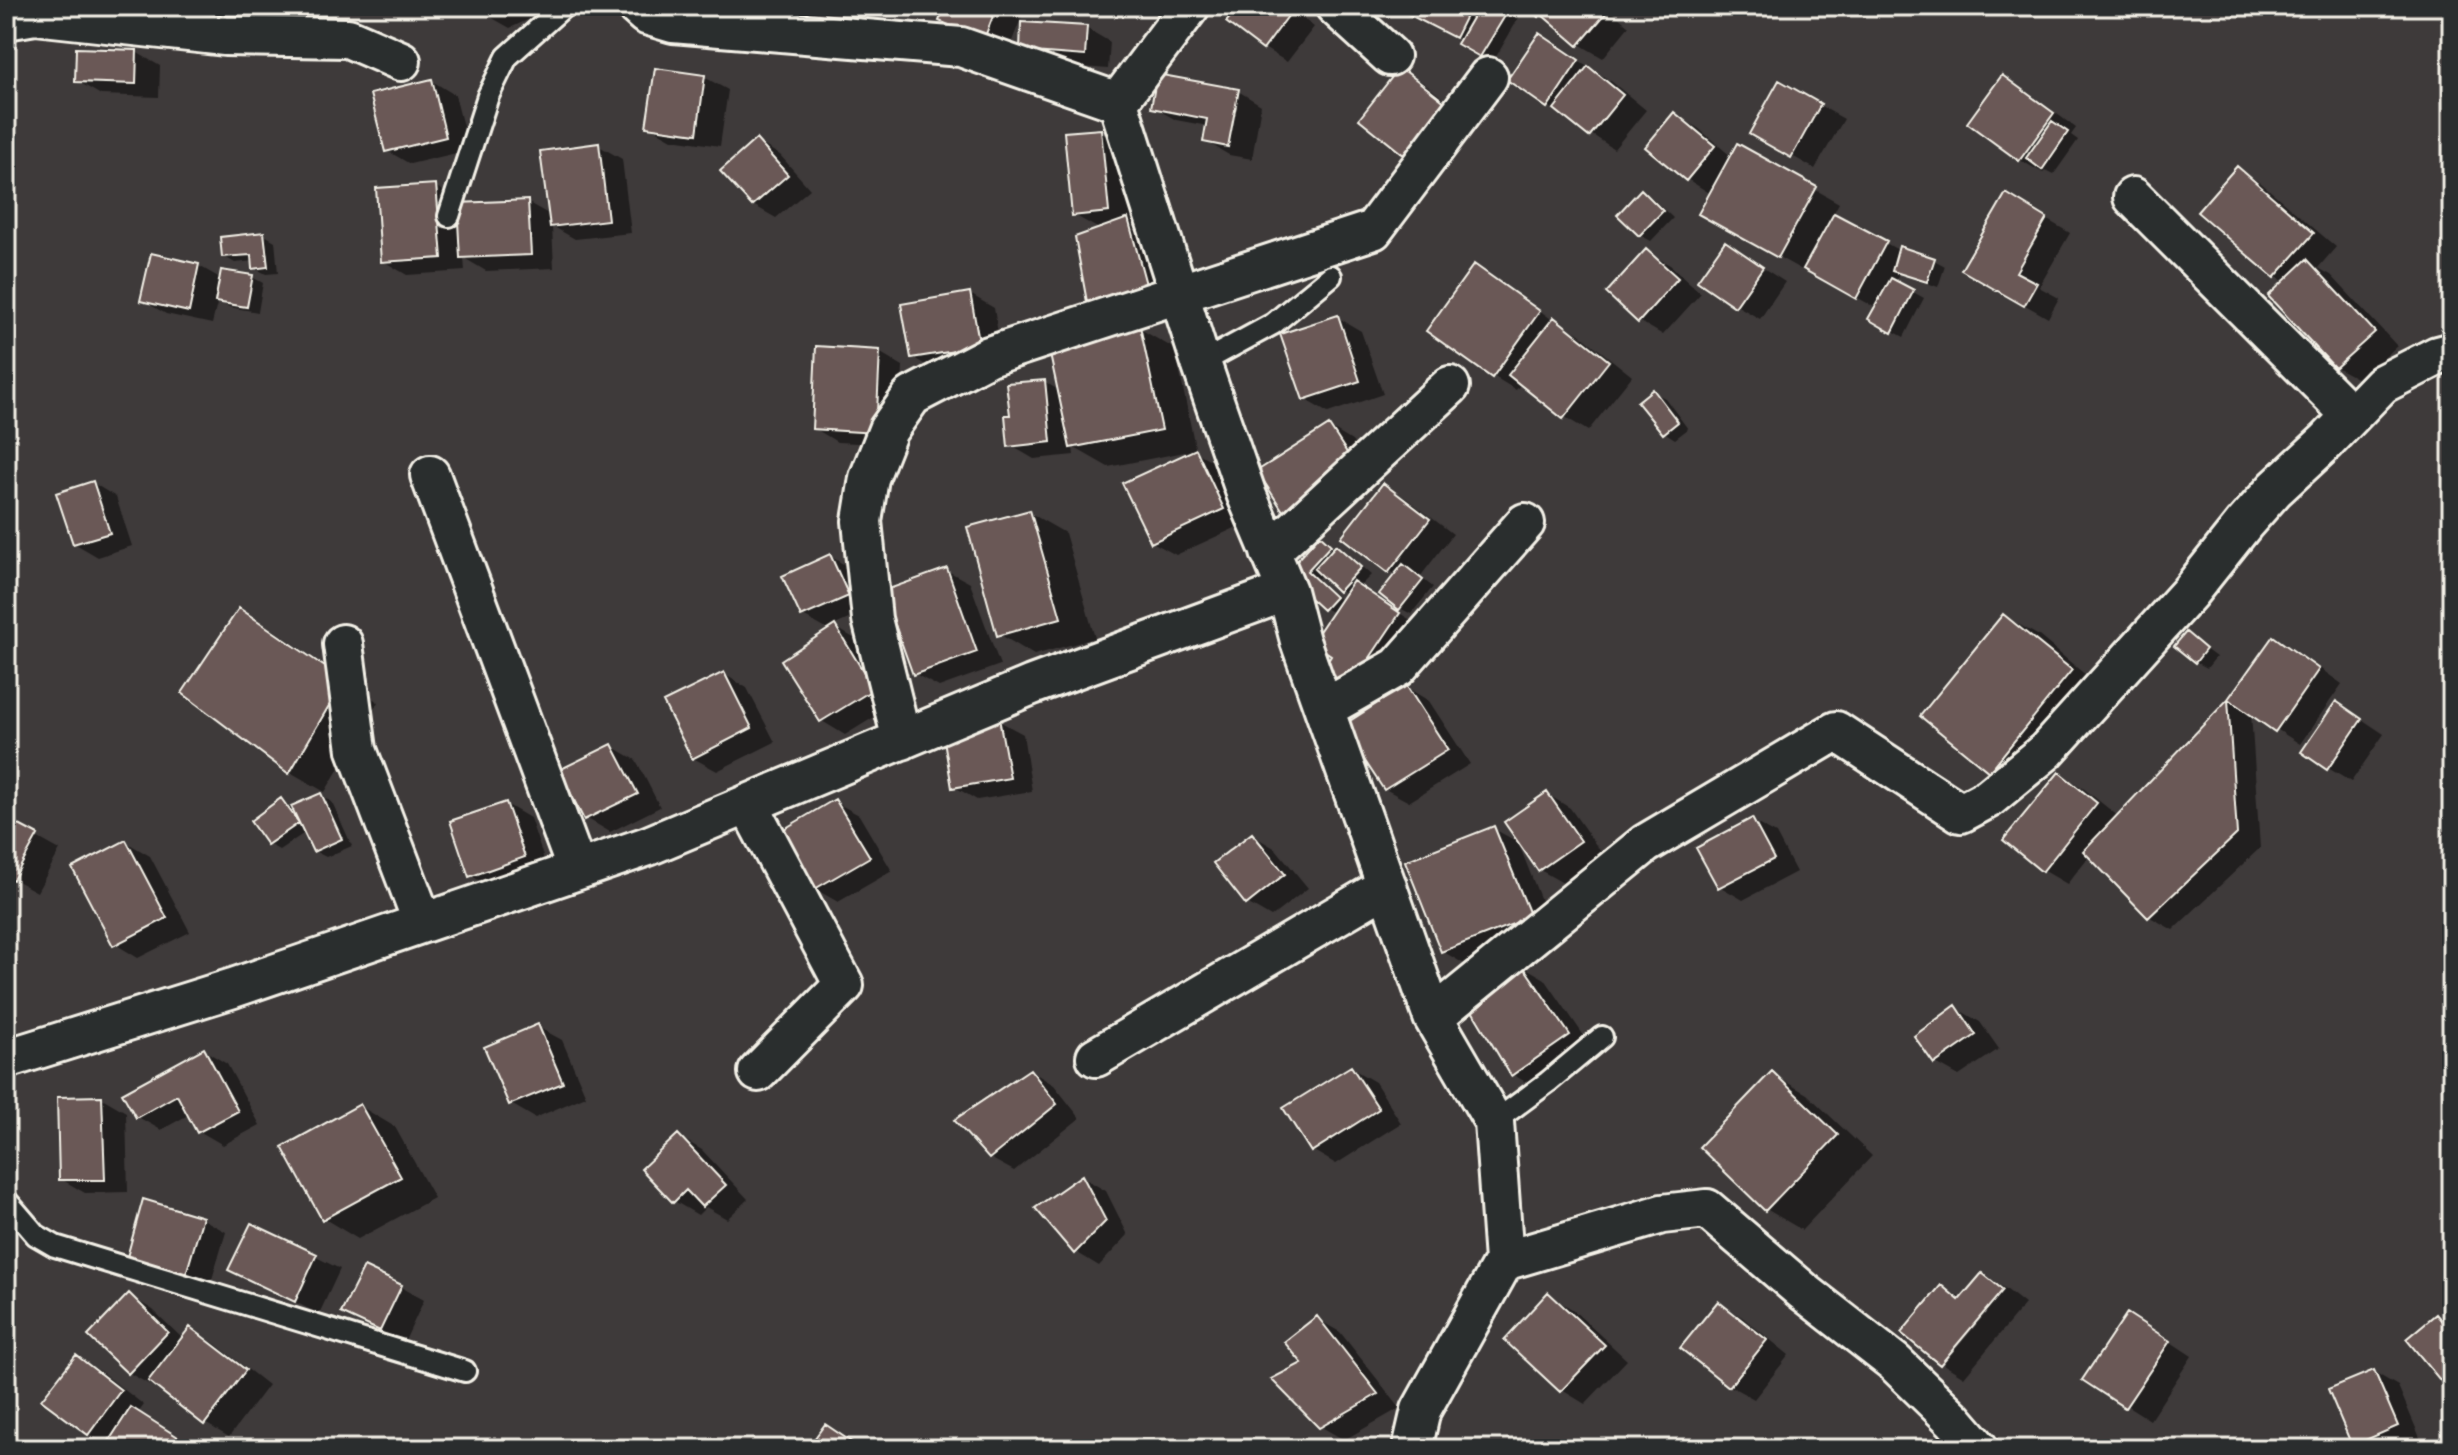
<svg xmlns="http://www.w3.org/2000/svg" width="2458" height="1455" font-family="Itim,sans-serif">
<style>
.shadow{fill:#0007;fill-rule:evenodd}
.building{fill:#6b5957;stroke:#f4f1e8;stroke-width:2}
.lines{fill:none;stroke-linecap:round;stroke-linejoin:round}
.lane-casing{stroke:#f4f1e8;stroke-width:26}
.street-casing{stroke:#f4f1e8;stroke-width:44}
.lane{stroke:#2a2d2e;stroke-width:20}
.street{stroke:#2a2d2e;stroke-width:38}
</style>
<rect width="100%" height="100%" fill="#3e3a3a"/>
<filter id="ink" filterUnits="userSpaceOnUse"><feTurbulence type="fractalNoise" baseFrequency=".0125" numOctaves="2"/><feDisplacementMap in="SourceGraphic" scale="16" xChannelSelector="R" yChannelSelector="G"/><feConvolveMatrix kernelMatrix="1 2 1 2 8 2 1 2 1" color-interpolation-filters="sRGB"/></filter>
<g filter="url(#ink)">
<path class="shadow" d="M199,6H258L240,31Z
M482,6H558L510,28L487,15Z
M843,6H866L863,13Z
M947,6H1026L1008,51L965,34L941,20Z
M1241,6H1287L1314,27L1287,62L1264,48Z
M1409,6H1519L1524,9L1493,62L1460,43L1462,41L1430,25Z
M1529,6H1605L1629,26L1603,58L1579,44Z
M1086,28L1110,42L1108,69L1046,64L1022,50Z
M1540,35L1612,82L1646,110L1614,149L1548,106Z
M136,52L160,66L159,97L101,95L77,81Z
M1401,70L1424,83L1468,118L1361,119Z
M704,77L728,90L720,146L672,139L649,126Z
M2003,78L2026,91L2076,128L2071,135L2078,140L2054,174L2046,170L2043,173L2020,160Z
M432,81L455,95L469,150L410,164L386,150Z
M1780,83L1844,119L1815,169L1752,133Z
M1238,91L1261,105L1252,159L1229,155L1205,141L1208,126L1176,120L1153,107Z
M1675,115L1698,128L1732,157L1738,146L1839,203L1833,214L1900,251L1934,260L1945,266L1938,287L1900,273L1895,282L1924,298L1904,337L1871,319L1876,308L1803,267L1802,270L1724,227L1711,194L1687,179Z
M1100,131L1124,145L1132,223L1152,234L1169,301L1113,314L1089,301L1101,230L1074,215Z
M756,141L780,155L810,189L776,218L753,205Z
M599,146L622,159L631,233L575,239L552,226L554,268L486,271L464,258L465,271L407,275L383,261L435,186L459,200V205L527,202L550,215Z
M2237,169L2261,183L2336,247L2318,268L2331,275L2397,346L2360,380L2336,367L2285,282L2275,276Z
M1641,192L1652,198L1673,218L1651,241L1640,235Z
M2006,196L2070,233L2039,287L2059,298L2048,318L1964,270Z
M263,234L275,241L278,273L266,274L254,268V261L235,263L223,256Z
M1726,244L1785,282L1760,319L1736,305Z
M1646,252L1670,265L1701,293L1663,335L1639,321Z
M199,266L222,279L252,277L263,283L258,312L229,307L218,300L212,324L166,314L142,300Z
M1474,267L1498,280L1554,321L1578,333L1632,376L1588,431L1565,417L1522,383L1516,390L1493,376Z
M970,294L994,308L1002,359L936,371L912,357Z
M1337,317L1361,331L1383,394L1328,413L1304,399Z
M1140,329L1175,349L1196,452L1220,465L1246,523L1176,555L1152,542L1195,450L1108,467L1073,447L1074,455L1034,459L1010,445L1012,416L1045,382L1060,391Z
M879,352L903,366L899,445L837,442L814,428Z
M1653,392L1665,398L1688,429L1675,439L1664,432Z
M1329,427L1352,441L1377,479L1308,523L1284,510Z
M93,483L116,497L132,546L98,557L74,543Z
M1384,485L1407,499L1453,534L1420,577L1433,587L1411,614L1400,608L1396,575L1344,537Z
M1030,513L1065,533L1095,638L1034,655L999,634Z
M1321,538L1347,554L1371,575L1359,587L1423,628L1373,701L1334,655V613L1324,608L1287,573ZM1322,574L1346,594L1342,601L1317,579Z
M830,556L853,570L871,609L833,626L859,641L897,703L845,735L822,721L830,631L803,616Z
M946,570L970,583L1000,665L939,687L915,674Z
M240,611L275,631L378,702L325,792L290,772L185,692Z
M2004,616L2039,636L2106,692L2025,791L1990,771Z
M2186,635L2216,657L2207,668L2196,662Z
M2273,639L2297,652L2342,684L2300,744L2251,713L2260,848L2173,930L2150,917L2090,855L2067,884L2043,870L2060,774L2083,788L2119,817L2230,701Z
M724,674L747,688L775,742L717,771L693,758Z
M1406,687L1429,701L1470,764L1409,802L1385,789Z
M2360,718L2384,734L2351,782L2328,768Z
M999,721L1023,734L1032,791L977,800L953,786Z
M612,746L636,760L660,807L610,832L586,818Z
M1547,794L1570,808L1603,855L1563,883L1540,870Z
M321,795L332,802L352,846L326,857L314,851L306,832L279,850L268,844L281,801L293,807Z
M835,802L859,815L892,871L838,902L815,889Z
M506,804L530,818L548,871L494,889L470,875Z
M6,820L60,850L37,892L6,875Z
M1752,821L1776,834L1796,872L1743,900L1719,886Z
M1494,829L1518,842L1553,931L1466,965L1442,951Z
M1252,835L1276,849L1308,888L1271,917L1247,903Z
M126,842L150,856L190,932L138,958L115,944Z
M1521,965L1545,979L1593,1049L1536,1088L1512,1074Z
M6,994L16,1007L6,1015Z
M1956,1008L1980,1022L1999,1049L1959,1076L1936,1063Z
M538,1027L562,1040L586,1096L535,1118L511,1104Z
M204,1050L227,1064L260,1125L223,1145L199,1131L190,1114L161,1130L138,1117Z
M1351,1068L1375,1082L1401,1123L1336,1164L1312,1150Z
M1031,1071L1054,1085L1080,1118L1014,1171L990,1158Z
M1772,1074L1807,1094L1872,1156L1802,1230L1766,1209Z
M102,1098L126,1112L128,1192L85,1193L61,1179Z
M360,1106L395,1127L434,1198L358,1239L323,1218Z
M678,1136L702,1150L748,1199L727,1219L706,1207L698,1215L674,1201Z
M1082,1177L1106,1191L1128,1235L1099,1266L1076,1252Z
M145,1202L203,1219L226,1232L210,1286L153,1270L129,1256Z
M252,1225L340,1269L319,1314L231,1270Z
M1983,1275L2006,1289L2025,1304L1964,1377L1943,1364L1987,1312H1982L1939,1362L1942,1287L1963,1299Z
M401,1287L424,1300L404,1343L344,1312Z
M1548,1295L1572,1309L1627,1360L1585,1404L1562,1390L1507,1340Z
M130,1296L153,1310L183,1339L190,1329L214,1343L268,1385L229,1437L205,1423L155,1384L152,1386L129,1373Z
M1719,1303L1742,1317L1789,1355L1754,1399L1730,1386Z
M2436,1316L2452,1325V1390L2450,1389Z
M1317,1319L1340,1332L1400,1408L1344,1440L1320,1426L1305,1364Z
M2151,1329L2192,1356L2150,1420L2085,1379Z
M76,1357L100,1371L144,1405L138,1413L196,1449H111L108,1447L109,1445L89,1434Z
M2374,1372L2398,1386L2421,1440L2399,1449H2361L2353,1444Z"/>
<path class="building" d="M195,6H225L216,19Z
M945,6H997L984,39L939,21Z
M1239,6H1284L1291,12L1263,50L1226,22Z
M1407,6H1471L1455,38L1404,12Z
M1479,6H1511L1480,57L1457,44Z
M1526,6H1600L1607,12L1578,46L1541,14L1539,17Z
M1021,22L1087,26L1085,56L1020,51Z
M1539,33L1579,60L1547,108L1507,80Z
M76,48L137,50L136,84L75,82Z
M1588,66L1623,95L1589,137L1554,109Z
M1400,67L1446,103L1405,156L1359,119Z
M655,68L705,75L697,134L646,127Z
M1157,74L1239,89L1228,147L1203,142L1207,119L1151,108Z
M2002,75L2054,113L2019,161L1967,123Z
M432,79L446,137L385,152L370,94Z
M1779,80L1821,104L1791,158L1749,134Z
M1674,112L1715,146L1686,181L1645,147Z
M2052,121L2068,132L2042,170L2026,158Z
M1101,129L1109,212L1072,216L1064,132Z
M756,139L788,175L752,206L720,171Z
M599,143L608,220L550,227L540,151Z
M1737,143L1817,187L1778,258L1698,214Z
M2237,166L2314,233L2274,278L2197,212Z
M436,184L442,258L381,262L376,188Z
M1641,189L1663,211L1639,236L1617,215Z
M2006,193L2047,218L2016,272L2037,283L2024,306L1961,270Z
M528,200L531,255L460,258L457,203Z
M1834,213L1887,241L1856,299L1803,269Z
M1128,218L1147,288L1087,302L1075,237Z
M264,232L268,267L252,269L251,255L222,257L220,237Z
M1725,241L1763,267L1735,307L1697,281Z
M1899,246L1935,258L1927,282L1892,271Z
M1646,249L1678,278L1638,323L1606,293Z
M151,253L199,264L189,312L140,301Z
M2307,259L2375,332L2335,368L2268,296Z
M1474,264L1540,311L1492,378L1426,331Z
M221,270L253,275L247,307L215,302Z
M1891,278L1914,290L1892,333L1868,319Z
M970,292L980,347L911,358L901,304Z
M1338,315L1360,381L1303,400L1280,334Z
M1554,317L1609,361L1563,419L1508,375Z
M1140,326L1162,430L1070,448L1048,345Z
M816,346L880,350L876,433L812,429Z
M1045,380L1051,442L1008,447L1005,415H1010L1006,383Z
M1653,389L1678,422L1663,434L1637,402Z
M1329,425L1355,465L1283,511L1257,471Z
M1196,449L1224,509L1151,543L1122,483Z
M93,481L110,533L73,544L56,493Z
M1383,483L1430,519L1388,573L1341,537Z
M1030,510L1061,618L997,636L967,527Z
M1320,535L1331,545L1307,571L1335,597L1323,610L1284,574Z
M1336,545L1361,567L1338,592L1314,569Z
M830,554L849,596L801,617L782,576Z
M1403,564L1423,580L1399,610L1379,594Z
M947,568L977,652L913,675L883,591Z
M1353,581L1400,613L1349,689L1321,671L1331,655L1312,642Z
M239,608L344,680L289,774L182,693Z
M2003,614L2072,670L1989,772L1920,716Z
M835,625L874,689L820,722L781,660Z
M2186,632L2206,649L2195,663L2174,646Z
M2273,636L2319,669L2275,732L2228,699Z
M724,672L752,728L692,759L663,702Z
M1406,685L1448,750L1384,790L1342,726Z
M2228,699L2237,834L2148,918L2083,851Z
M2336,701L2362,719L2327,770L2301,752Z
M999,718L1010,778L952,788L942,728Z
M612,744L638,794L584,820L559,770Z
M2059,772L2097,803L2042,872L2003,840Z
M1547,792L1581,841L1538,871L1504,822Z
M321,793L342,839L313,852L291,806Z
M281,798L299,823L267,845L250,821Z
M835,799L870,857L813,890L779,832Z
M506,802L525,857L469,877L450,821Z
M6,818L38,835L13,880L6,876Z
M1752,818L1774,859L1718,888L1696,848Z
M1494,826L1531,917L1441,952L1405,861Z
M1252,833L1285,874L1246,905L1213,863Z
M126,840L167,918L113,946L72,868Z
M1521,963L1570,1035L1511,1076L1465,999Z
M1956,1005L1976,1035L1934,1064L1914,1036Z
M538,1024L563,1083L509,1105L484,1047Z
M204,1048L238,1111L197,1133L177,1095L136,1118L122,1093Z
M1351,1066L1379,1109L1311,1152L1283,1108Z
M1030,1069L1057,1104L989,1159L954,1120Z
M1772,1071L1838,1135L1765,1211L1699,1147Z
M102,1096L105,1180H59L57,1097Z
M360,1104L401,1177L322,1220L282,1147Z
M678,1134L726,1185L702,1207L686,1190L673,1203L641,1169Z
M1082,1175L1106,1221L1074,1254L1035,1208Z
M143,1199L203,1217L186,1274L127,1257Z
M251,1223L317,1254L295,1302L228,1270Z
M364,1267L402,1285L380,1331L341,1313Z
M1982,1273L2003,1290L1940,1365L1901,1333L1941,1285L1959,1300Z
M1548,1292L1605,1345L1560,1392L1504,1340Z
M129,1293L168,1332L128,1374L88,1336Z
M1718,1301L1767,1340L1729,1387L1680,1348Z
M2127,1313L2170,1341L2125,1408L2082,1380Z
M2436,1314L2452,1333V1388L2449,1391L2406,1339Z
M1317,1316L1378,1394L1319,1428L1271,1379L1302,1363L1284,1342Z
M190,1327L246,1370L204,1425L148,1381Z
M76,1355L121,1390L88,1435L41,1400Z
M2374,1370L2398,1426L2352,1446L2328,1389Z
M131,1407L178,1437L170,1449L105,1447Z
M825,1424L862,1449H807Z"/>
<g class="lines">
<g class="lane-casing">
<path id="lane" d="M449,216L488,96L507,57L564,6
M1201,363L1273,324L1331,276
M1494,1122L1548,1082L1602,1037
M6,1200L36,1235L55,1246L465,1371"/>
</g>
<g class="street-casing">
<path id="street" d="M636,6L646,15L673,23L961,47L1118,102
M1190,6L1118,102L1201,363L1247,496L1287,591L1300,641L1433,1017L1494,1122L1504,1261L1421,1410L1412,1449
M1335,6L1390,56
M6,20L35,15L225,36L348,38L401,61
M2133,197L2351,415
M430,475L577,870
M1270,552L1450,386
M343,644L357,750L423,923
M1324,709L1398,667L1525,523
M902,740L872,619L862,521L869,478L888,430L912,396L989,356L1373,230L1488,77
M748,804L844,985L758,1072
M1433,1017L1645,844L1836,731L1961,813L1989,798L2046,751L2189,593L2244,524L2275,489L2327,441L2382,384L2437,356L2452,352
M1096,1057L1387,886
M6,1059L233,988L648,846L1032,685L1287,591
M1504,1261L1662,1214L1707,1209L1803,1291L1894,1362L1954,1420L1979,1449"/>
</g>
<use href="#lane" class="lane"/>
<use href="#street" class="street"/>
</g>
</g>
<rect width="2458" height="1455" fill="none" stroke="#2a2d2e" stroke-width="32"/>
<rect x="16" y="16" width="2426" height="1423" fill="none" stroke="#f4f1e8" stroke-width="3" filter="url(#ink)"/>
</svg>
